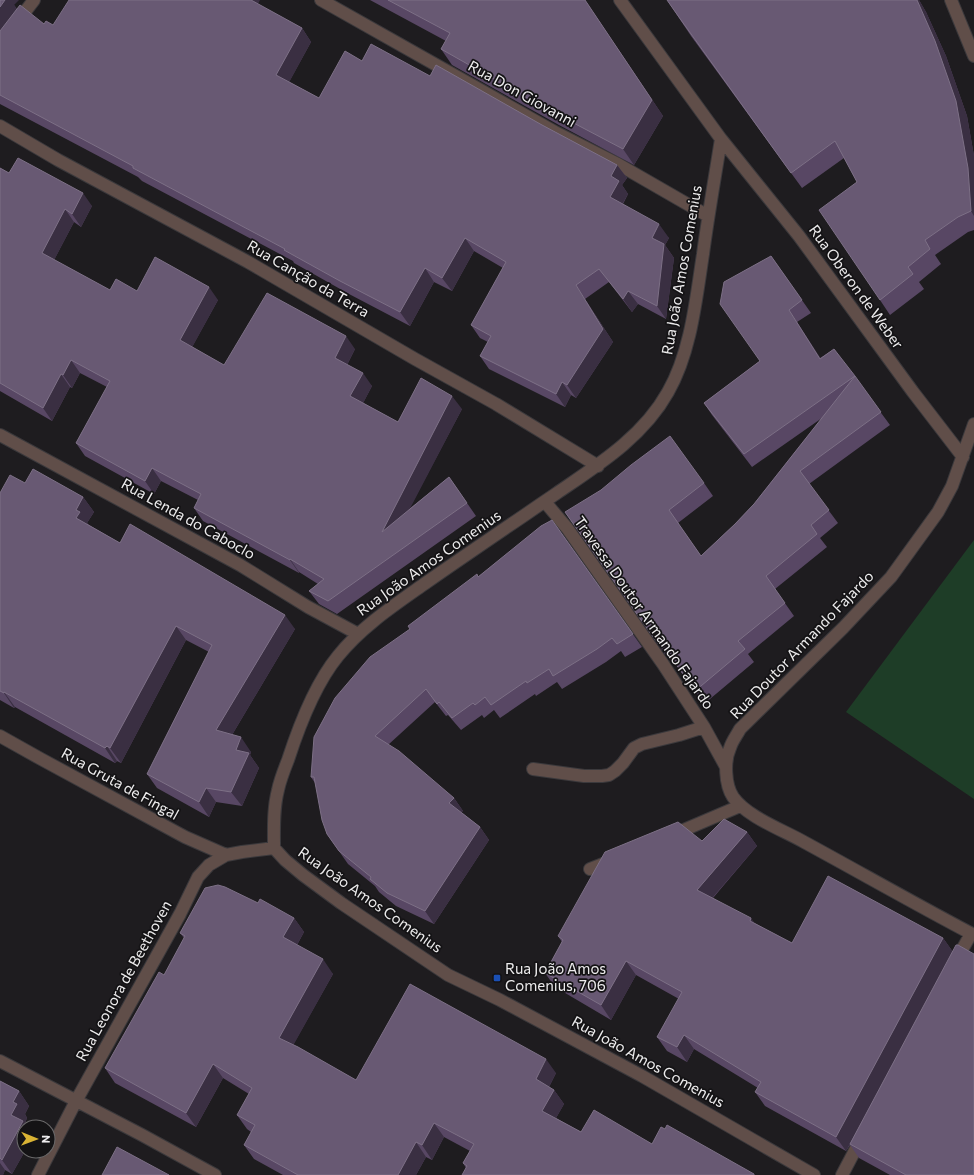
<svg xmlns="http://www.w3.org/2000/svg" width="974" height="1175" font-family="Commissioner,sans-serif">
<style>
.green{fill:#1e3d27}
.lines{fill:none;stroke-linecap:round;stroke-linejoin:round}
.minor-casing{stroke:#3b393c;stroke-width:14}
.minor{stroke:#604e49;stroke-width:12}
.wall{fill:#584764}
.shaded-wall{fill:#3a2f42}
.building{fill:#685973;stroke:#7d7086}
.transit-dot{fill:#1a4fb4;stroke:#141315;stroke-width:1.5}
.labels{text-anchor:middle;stroke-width:3.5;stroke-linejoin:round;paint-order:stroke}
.street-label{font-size:15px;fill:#edeced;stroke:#141315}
.poi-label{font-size:15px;fill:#edeced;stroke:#141315;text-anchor:start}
</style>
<rect width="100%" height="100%" fill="#1e1c1f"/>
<path class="green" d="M974,540V799L846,712Z"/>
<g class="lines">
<g class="minor-casing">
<path id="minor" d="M321,0L555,132L616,163L708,216
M620,0L721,139C715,177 708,216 703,254C696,299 691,352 668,392C643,437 598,465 557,493C513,523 470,552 427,582C396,604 362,626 338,656C315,684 299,726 288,760C284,770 280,780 278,790C273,809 274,829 274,848L285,860L303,875L341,903L448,975L500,1000L642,1076L814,1175
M951,0L974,56
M0,41L5,38L34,0
M0,126L58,160L248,262L415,359L496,404L598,466
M721,139L799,236L913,392L963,457
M974,424L952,486L938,512L891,577L843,628L740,729C737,735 732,741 730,748C724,761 725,785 733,797C747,817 783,830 804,842C861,873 917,905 974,935
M0,435L240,565L308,607L358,634
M545,502L567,528L663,664L704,727L726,767
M0,736L41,759L185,837L226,855
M533,769L584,776H602L609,775L615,771L623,763L634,748L642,744L679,735L704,727
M672,835L740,806
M590,869L613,860
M955,962L971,934
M0,1061L142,1135L215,1175
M38,1175L76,1101L180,914L198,877L209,865L226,855L242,852L274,848
M842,1175L862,1137"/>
</g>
<use href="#minor" class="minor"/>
</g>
<path class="wall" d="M0,0L14,5L17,9L44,24L53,25L258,4L302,28L311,42L289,82L319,98L362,61L430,76L542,125L617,165L627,178L622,185L628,194L623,204L669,238L665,245L674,258L666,319L638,304L632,312L609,282L585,299L613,342L576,398L571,395L565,407L489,369L480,356L488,342L480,338L471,325L503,268L474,251L452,291L434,282L410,326L349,294L294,263L293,261L142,181L138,177L0,104Z
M370,0H585L663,116L634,165L559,125L452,65L441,49L446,41Z
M667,0H919L926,12L946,56L967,116L974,156V230L968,232L935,255L941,264L919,282L924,289L890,315L880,300L857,182L844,158L802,188L691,36Z
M0,168L9,173L92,206L81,227L74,222L54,260L110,290L137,291L218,300L192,347L224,365L355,349L347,365L372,386L363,403L398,422L462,409L409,509L449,477L476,516L337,614L319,604L309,591L318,584L299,572V573L203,521L194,508L198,500L161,481L154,494L85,456L76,443L107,387L80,373L72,388L70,387L52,421L0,391Z
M771,256L811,313L797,322L820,358L834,349L890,425L809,484L838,523L820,538L827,547L775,589L794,616L748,654L754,662L704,704L670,656L667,657L565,512L704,483L713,496L678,523L701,556L735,524L754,504L822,418L752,467L712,415L704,403L760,361Z
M25,483L83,497L94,512L87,523L89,525L120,543L295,629L232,735L251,752L250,755L259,768L242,806L216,802L209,817L157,788L147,774L209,652L186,640L121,763L117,761L115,763L15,707L14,708L0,700V493Z
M552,520L642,647L625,657L621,651L606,662L562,689L557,682L536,696L535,694L500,718L494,710L484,718L482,715L461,730L448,715L446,716L435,702L388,745L454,798L463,811L461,812L480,827L489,840L434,924L396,906L379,892L375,886L348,864L327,834L315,783L311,777L410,629Z
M747,832L757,846L713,898L756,924L792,943L943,938L953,952L974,1175H890L859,1158L850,1145L846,1151L765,1106L755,1092L758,1088L694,1049L687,1062L667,1051L657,1037L679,999L636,975L611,1020L555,987L545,973L562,942L558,936L702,841Z
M258,903L294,918L304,932L297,945L333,974L293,1045L356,1080L556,1073L549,1087L554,1090L564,1104L556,1118L581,1132L652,1144L754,1174L466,1168L463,1163L470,1151L444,1137L432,1160L426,1157L416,1175H283L254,1159L244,1145L251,1132L247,1129L237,1115L249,1094L223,1078L196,1127L115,1083L105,1068L164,975L184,938L180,933Z
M0,1081L19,1091L29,1106L25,1114L27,1118L25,1123L24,1151H25L12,1174L5,1170L3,1175H0Z"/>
<path class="shaded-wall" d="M5,0H19L14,5L17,9L0,32V7Z
M247,0H260L255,10Z
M585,0L663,116L634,165L623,149Z
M917,0H919L926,12L946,56L967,116L974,156V216L971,211Z
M302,28L311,42L286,88L276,75Z
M617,165L627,178L622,185L628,194L619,210L610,197L611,176Z
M83,193L92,206L81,227L72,214Z
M65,209L74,222L51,266L42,253Z
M659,224L669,238L665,245L674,258L666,319L657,306L652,238Z
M465,238L474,251L452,291L442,278Z
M425,268L434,282L410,326L400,312Z
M576,285L585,299L613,342L576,398L567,385Z
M209,287L218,300L189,353L180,340Z
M628,291L638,304L632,312L623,299Z
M789,310L797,322L829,371L820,359Z
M346,336L355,349L344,371L335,358Z
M71,360L80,373L72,388L63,375Z
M363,373L372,386L360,409L350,396Z
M61,374L70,387L52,421L43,408Z
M562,382L571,395L565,407L556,394Z
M452,396L462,409L391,545L382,532Z
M152,468L161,481L154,494L145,481Z
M83,497L94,512L87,523L90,526L76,518V510Z
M290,559L299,572V573L290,560Z
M285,615L295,629L226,745L216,730Z
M176,626L186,640L121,763L110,748Z
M4,692L15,707L14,708L4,693Z
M241,737L251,752L250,755L259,768L242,806L231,792L236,750Z
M107,746L117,761L115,763L105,748Z
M206,788L216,802L209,817L199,802Z
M454,798L463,811L458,816L449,803Z
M480,827L489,840L434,924L425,911Z
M747,832L757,846L707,904L697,890Z
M294,918L304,932L293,952L283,937Z
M751,918L761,932L750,921Z
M943,938L953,952L846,1151L836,1137Z
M323,959L333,974L289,1053L279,1038Z
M626,961L636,975L611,1020L601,1005Z
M684,1035L694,1049L687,1062L677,1047Z
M546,1059L556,1073L546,1093L536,1079Z
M213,1064L223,1078L196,1127L186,1113Z
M554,1090L564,1104L552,1125L542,1111Z
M19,1091L29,1106L25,1114L27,1118L25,1123L27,1127H24V1151H25L12,1174L2,1160L13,1102Z
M434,1123L444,1137L432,1160L422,1145Z
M416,1142L426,1157L416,1175H398Z
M0,1163L5,1170L3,1175H0Z"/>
<path class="building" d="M0,0H5L0,7Z
M69,0H251L302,28L276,75L319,98L345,51L362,61L371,44L430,76L436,65L542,125L617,165L611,176L619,181L610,197L659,224L652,238L664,244L657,306L628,291L623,299L599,269L576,285L603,329L567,385L562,382L556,394L480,356L491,336L471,325L506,262L465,238L442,278L425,268L400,312L340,281L284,250L285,249L133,168V166L0,95V31L20,5L44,24L46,21L53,25Z
M388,0H585L652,100L623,149L547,109L441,49L450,33Z
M667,0H917L935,41L956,101L968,168L971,211L958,217L925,240L930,249L908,267L913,274L880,300L819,210L857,182L835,141L791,173L681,20Z
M18,158L83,193L72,214L65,209L42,253L110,290L116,279L137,291L155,257L209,287L180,340L224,365L267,293L346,336L335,358L363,373L350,396L398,422L421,378L452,396L382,532L449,477L467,503L328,601L309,591L324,579L290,559V560L194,508L201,494L152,468L145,481L76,443L110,381L71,360L63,375L61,374L43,408L0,383V168L9,173Z
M771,256L802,300L789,310L820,359L834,349L855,376L744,454L704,403L760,361L720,304L724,282Z
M855,376L881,412L800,471L829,510L811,525L817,534L766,576L785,603L738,641L745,649L695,691L661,643L658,644L565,512L601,490L631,465L670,436L704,483L669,510L701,556L735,524L754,504Z
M33,469L83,497L76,510L80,512L76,518L120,543L130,524L285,615L216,730L241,737L236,750L249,753L231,792L206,788L199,802L147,774L212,645L176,626L110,748L107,746L105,748L4,692V693L0,691V493L10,475L25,483Z
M552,520L633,634L617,644L612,638L597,649L553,676L549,669L527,683L526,681L491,705L485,697L475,705L473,703L452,718L439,702L437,704L426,689L375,736L399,751L454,798L449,803L480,827L425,911L387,893L370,879L371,877L339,851L327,834L322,820L314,777H311L314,737L335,698L370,657L410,629L408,626L477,574L478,577L541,526Z
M724,819L747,832L697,890L751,918L750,921L792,943L828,876L943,938L836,1137L755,1092L761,1082L684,1035L677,1047L657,1037L682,992L626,961L601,1005L545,973L563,940L558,936L605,852L678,822L702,841Z
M218,885L225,887L258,903L260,899L294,918L283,937L323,959L279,1038L298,1047L356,1080L410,984L546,1059L536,1079L554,1090L542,1111L581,1132L594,1110L652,1144L661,1127L665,1129L667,1125L754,1174V1175H462L467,1166L463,1163L474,1144L434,1123L422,1145L416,1142L398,1175H298L244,1145L255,1125L237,1115L252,1088L213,1064L186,1113L105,1068L159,972L164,975L185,936L180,933L205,888Z
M956,945H958L974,954V1175H906L850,1144Z
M0,1081L19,1091L13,1102L17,1104L11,1115L23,1121L2,1160L0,1158Z
M117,1147L169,1175H102Z"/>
<rect class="transit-dot" x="493" y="974" width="8" height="8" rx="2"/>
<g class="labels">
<g class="street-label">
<text transform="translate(522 94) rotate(29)" y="5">Rua Don Giovanni</text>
<text transform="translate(682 270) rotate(-80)" y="5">Rua João Amos Comenius</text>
<text transform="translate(308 279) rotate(30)" y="5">Rua Canção da Terra</text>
<text transform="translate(856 287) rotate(54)" y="5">Rua Oberon de Weber</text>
<text transform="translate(188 519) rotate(29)" y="5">Rua Lenda do Caboclo</text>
<text transform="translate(429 563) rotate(-35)" y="5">Rua João Amos Comenius</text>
<text transform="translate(644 613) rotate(55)" y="5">Travessa Doutor Armando Fajardo</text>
<text transform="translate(802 645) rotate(-46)" y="5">Rua Doutor Armando Fajardo</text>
<text transform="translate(120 784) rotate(29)" y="5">Rua Gruta de Fingal</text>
<text transform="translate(370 900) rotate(35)" y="5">Rua João Amos Comenius</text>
<text transform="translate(124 981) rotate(-61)" y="5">Rua Leonora de Beethoven</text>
<text transform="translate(648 1062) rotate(29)" y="5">Rua João Amos Comenius</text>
</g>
<g class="poi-label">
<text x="505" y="974">Rua João Amos<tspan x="505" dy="17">Comenius, 706</tspan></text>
</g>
</g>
<g transform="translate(36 1139) rotate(91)"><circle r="19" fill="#141315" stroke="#6b6a6b"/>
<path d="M0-3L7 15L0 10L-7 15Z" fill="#d9b334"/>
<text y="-6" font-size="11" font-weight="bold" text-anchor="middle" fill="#edeced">N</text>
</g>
</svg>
